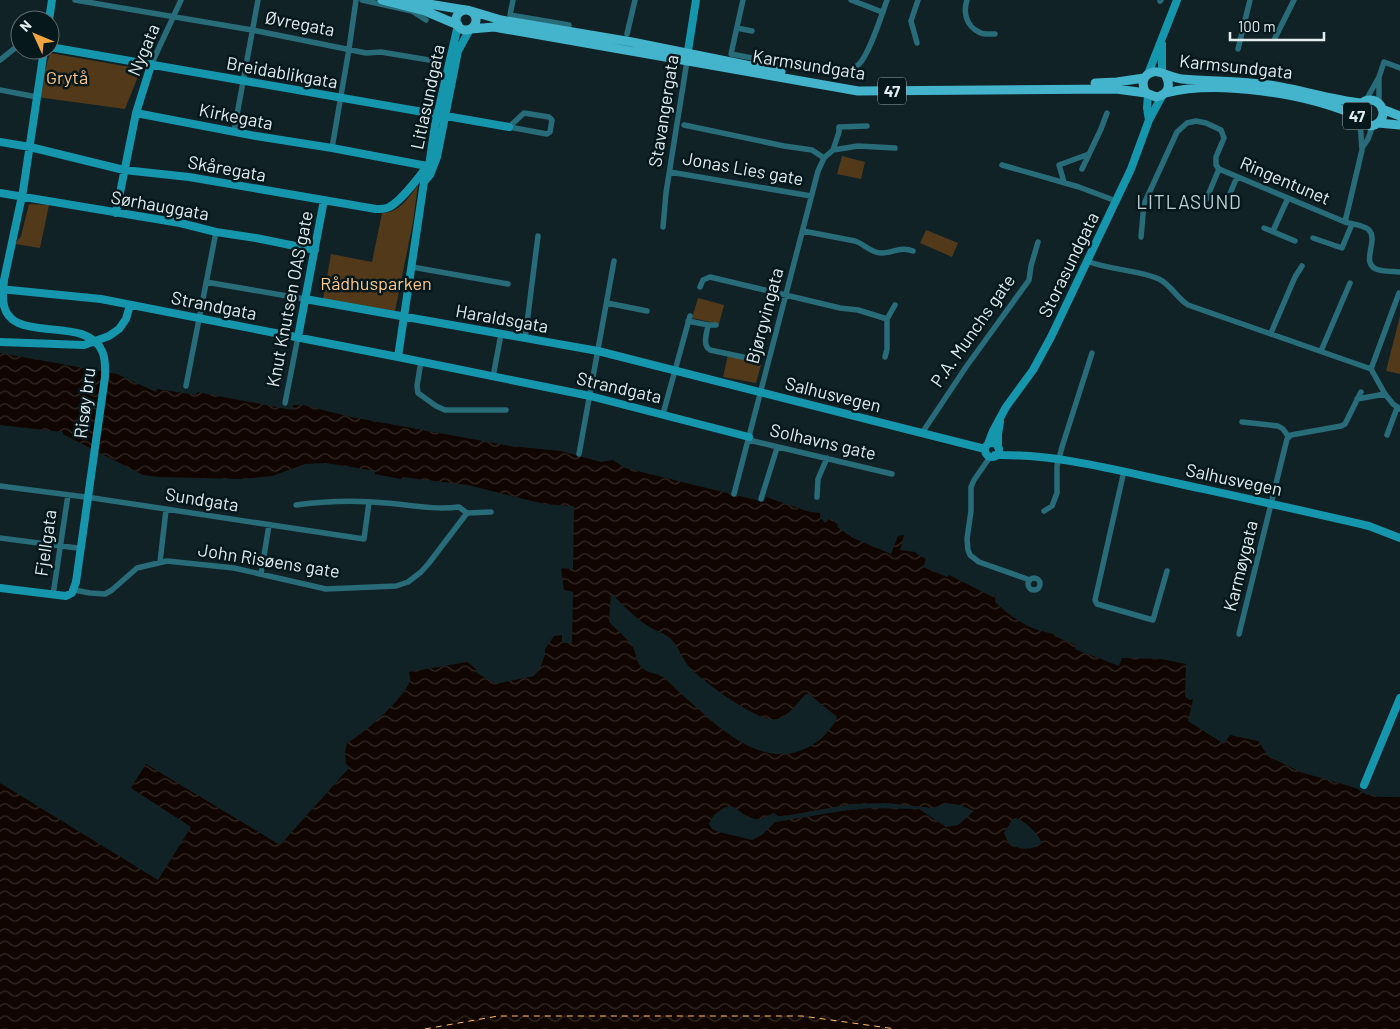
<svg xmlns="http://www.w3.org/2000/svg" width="1400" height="1029" font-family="Barlow,sans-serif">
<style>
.green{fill:#52391a}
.water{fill:url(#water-waves);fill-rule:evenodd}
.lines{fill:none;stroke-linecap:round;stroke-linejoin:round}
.ferry{stroke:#ffbc6b;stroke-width:1;stroke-dasharray:6 5;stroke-linecap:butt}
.street{stroke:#286b79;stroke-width:5.5}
.secondary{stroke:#1696ad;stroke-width:8}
.primary{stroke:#43b4cc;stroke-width:9}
.secondary-bridge{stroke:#1696ad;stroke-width:8}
.labels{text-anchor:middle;stroke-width:5;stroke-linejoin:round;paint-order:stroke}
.shield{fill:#07181c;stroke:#a0adb0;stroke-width:1}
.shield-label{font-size:16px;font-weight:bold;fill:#e2edef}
.street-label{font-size:18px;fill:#e2edef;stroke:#07181c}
.park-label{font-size:18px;fill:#fdc889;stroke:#07181c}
.neighbourhood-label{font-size:19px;letter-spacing:1px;fill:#bbd0d6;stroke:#07181c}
</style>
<defs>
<pattern id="water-waves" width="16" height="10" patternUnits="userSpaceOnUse" patternTransform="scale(1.25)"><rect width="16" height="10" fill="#110500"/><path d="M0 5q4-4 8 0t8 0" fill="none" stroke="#332a26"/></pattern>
</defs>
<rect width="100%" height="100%" fill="#102226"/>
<path class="green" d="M50,53L141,69L125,109L37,97Z
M842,156L865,162L861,179L837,174Z
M418,185L413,222L395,311L323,299L331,254L372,262L382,213C400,213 408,198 418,185Z
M29,204L49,205L40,248L15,244L21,236Z
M926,230L958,243L952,257L920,243Z
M698,298L724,305L719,324L692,318Z
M1400,316V374L1386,371Z
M728,355L761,365L756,383L723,377Z"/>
<path class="water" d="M0,353L117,374L156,392L157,389L196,395L197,392L292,410L293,405H303L351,417L510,446L561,451L601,462L613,460L625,468L764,502L766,497L810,512L820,513V517L825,523L830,518L838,525L837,527L853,538L891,554L898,536L904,535L900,550L915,552L917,554L926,559L923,567L947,577L949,575L993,597L996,593L995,602C1013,619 1030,630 1055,634L1054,636L1076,645L1075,649L1119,666L1122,658L1161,659L1186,664L1185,697L1190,700L1193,699L1188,721L1224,744L1230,735L1258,741L1268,756L1300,772L1356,788L1365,794L1381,797H1400V1029H0V783L158,880L191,827L131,788L146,764L280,845L350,767L346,764L345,752L347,743C364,734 402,700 409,683C411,679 410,676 409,672L467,662L475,668L477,673L496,684L534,676L540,668L545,655V649L554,636L562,635V643H572L573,592L564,590L561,568L573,569L574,506L544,504L468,485L402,477L401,479L375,474V471L326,463L305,464L272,476L240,479L158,477L143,475L63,434V432L0,425ZM611,593C622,604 634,617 648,626C655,631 665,633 671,639C679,647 682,659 690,668C703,681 759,724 777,719C789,716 797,703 806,694H809L837,717L836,721C831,728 825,736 818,741C765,780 715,723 677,690C673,686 668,681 663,677C656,673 648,673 642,668C636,662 636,653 633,647C627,638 616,629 609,622ZM887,803L932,808L947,803L960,805L974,811L958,825L946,827L919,809L870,808L842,811L775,822L762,835L752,840L719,832L712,829L709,824C711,819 713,815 718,812C736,797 738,817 756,819C761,820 769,815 774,813L778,816H784L852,804ZM1015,818C1024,819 1039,835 1042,843C1030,851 1022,850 1009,844L1004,833L1012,820Z"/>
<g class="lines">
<path class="ferry" d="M425,1029L498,1016H802L896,1029"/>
<path class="street" d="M75,0L252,30L366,53L381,52L429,60
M362,0L412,11L426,20
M513,0L510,15L569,25
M743,0L731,54L836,74C843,69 852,70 858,65C868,58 882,14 887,0
M851,0L882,12
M967,0C963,12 966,26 979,32C983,35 990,34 995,34
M1160,1L1161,0
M737,28L752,31
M627,34L635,0
M1275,38L1294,0
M917,43L911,21L918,0
M1238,49L1250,0
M0,60L20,44
M151,65L181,0
M0,90L37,97
M1366,100L1379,77L1384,62L1400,68
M1379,104V77
M524,113L549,117L552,120L550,132L547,134L509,127Z
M1360,121L1362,150L1345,222C1352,224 1362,225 1368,229C1380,239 1360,262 1376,269C1383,272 1393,271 1400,272
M684,125L784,146L812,150L824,158
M234,131L258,0
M332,148L349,49L356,0
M1362,148L1368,139L1373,125
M833,150L858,146L895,148
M1002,165L1079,187L1116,201
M1082,169L1101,129L1107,113
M670,172L811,196
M1064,182L1059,165L1089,154
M1206,200L1219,169
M1226,203L1237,177
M663,227L666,193L687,61
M1264,228L1295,241
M803,231L855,241C864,244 871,253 881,253C892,253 902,246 913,251
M1273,231L1288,198
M1141,237L1144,204L1177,132L1187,123L1196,121L1206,123L1221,130L1224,138L1216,157V165L1219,169L1345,222
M1313,238L1342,248L1352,224
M1087,261C1109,270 1139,270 1159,279C1171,285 1177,298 1188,305L1371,369
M412,267L508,284
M206,282L305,299
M700,287L703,280L710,277L840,308L858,310L887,319L895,305
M607,303L647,311
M688,321L708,325H716
M708,325C707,333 702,345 710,350L752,359
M1271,333L1295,277L1302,266
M525,339L538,236
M1321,351L1350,283
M885,357L887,349V319
M421,361L417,386L418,393L436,406L445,410H506
M493,377L501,334
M186,386L216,232
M1385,394L1393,404L1400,409
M1357,399L1385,394L1371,369L1399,293
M285,403L298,337
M663,414L690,316
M1242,422L1278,426L1283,429L1288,436
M922,433L966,367L1029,280L1031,266L1038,242
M1387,435L1397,408
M749,440L892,474
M579,454L614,261
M990,457L974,480L971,487V511L967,539L968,550L970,555L979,562L1030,580
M1124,471L1095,600L1097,604L1153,620L1167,571
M0,486L93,498L364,539L369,502
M734,494L818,171L824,158L833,150L839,132V127L867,126
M817,497L818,479L827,458
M761,499L777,448
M296,505C326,501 355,500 386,503C410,505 434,510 459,507L467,513L491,512
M1044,511L1052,506L1057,493V466L1062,447L1092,353
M0,538L77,548
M160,562L166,510
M261,574L269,525
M1028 584a6 6 0 1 1 12 0a6 6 0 1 1-12 0Z
M74,590L90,593L105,594L112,590L137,568L167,561L234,568L326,589L396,586L408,582L421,572L429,563L467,513
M53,595L68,495
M1239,634L1287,439L1291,435L1341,426L1345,424L1361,392"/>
<path class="secondary" d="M49,20L52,0
M1162,44V73
M50,47L509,127
M687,57L696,0
M1148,74L1177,0
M1148,95L1147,108L1149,120
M136,113L256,136L332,148L427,166
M0,142L30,147L124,170L189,177L376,209C380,209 384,209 387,208C401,203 432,162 437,148
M430,159L435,125L458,25
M424,182L430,175L437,157L458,51L470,29
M0,193L180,223L216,232L256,238L315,250
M116,213L136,113L151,65
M0,289L101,299L398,357L590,396L749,437
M3,294L4,280L23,191L44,50
M305,299L598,351L985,449
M298,337L324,200
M0,342L84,345L109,336L119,329L126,319L130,305
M398,357L424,182L425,169
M985 450a7 7 0 1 1 14 0a7 7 0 1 1-14 0Z
M988,444L993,431L1006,407L1033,370L1051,337L1131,169L1149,120L1162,96
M998,447V434L1000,422
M995,455C1057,454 1116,470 1176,483C1240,497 1305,511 1369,526L1400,538
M0,588L66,596L72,593L76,582
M1364,785L1400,698"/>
<path class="primary" d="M382,0L425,11L458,25
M405,0L465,10
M456 20a10 10 0 1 1 20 0a10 10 0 1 1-20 0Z
M471,11L501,20L632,42L781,72
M471,29L494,27L858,91L1116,89L1146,93
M1166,76C1171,86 1168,95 1156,97L1146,93C1141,85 1142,75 1153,72C1158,70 1173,78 1182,79C1215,82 1248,80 1281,87C1308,92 1334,100 1361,103
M1095,83L1117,82L1144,78
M1166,93C1217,79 1309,94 1357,116
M1357 113a13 13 0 1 1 26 0a13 13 0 1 1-26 0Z
M1382,109L1400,116
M1378,123L1400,125"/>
<path class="secondary-bridge" d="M3,297C3,349 85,312 102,351C106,359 105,368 105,377L76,582"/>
</g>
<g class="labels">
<g class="shield">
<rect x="878" y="77.5" width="28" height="27" rx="4"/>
<rect x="1343" y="102.5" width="28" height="27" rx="4"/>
</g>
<g class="shield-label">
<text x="892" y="97">47</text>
<text x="1357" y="122">47</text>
</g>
<g class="street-label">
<text transform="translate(300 24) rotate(11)" y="6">Øvregata</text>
<text transform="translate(144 50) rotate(-67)" y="6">Nygata</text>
<text transform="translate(809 65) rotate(9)" y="6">Karmsundgata</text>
<text transform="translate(1236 67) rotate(6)" y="6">Karmsundgata</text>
<text transform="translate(282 73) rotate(10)" y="6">Breidablikgata</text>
<text transform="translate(428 97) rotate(-78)" y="6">Litlasundgata</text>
<text transform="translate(664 111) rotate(-81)" y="6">Stavangergata</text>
<text transform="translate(236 117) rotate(11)" y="6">Kirkegata</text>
<text transform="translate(227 169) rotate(10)" y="6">Skåregata</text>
<text transform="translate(743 169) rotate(10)" y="6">Jonas Lies gate</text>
<text transform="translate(1285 181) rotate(23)" y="6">Ringentunet</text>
<text transform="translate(160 206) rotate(10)" y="6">Sørhauggata</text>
<text transform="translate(1069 265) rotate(-64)" y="6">Storasundgata</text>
<text transform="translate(290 299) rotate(-79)" y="6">Knut Knutsen OAS gate</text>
<text transform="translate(214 306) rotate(11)" y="6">Strandgata</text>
<text transform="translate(765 316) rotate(-75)" y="6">Bjørgvingata</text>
<text transform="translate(502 319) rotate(10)" y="6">Haraldsgata</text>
<text transform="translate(973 331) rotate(-55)" y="6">P.A. Munchs gate</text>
<text transform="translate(619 388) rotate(13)" y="6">Strandgata</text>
<text transform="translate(833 395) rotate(14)" y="6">Salhusvegen</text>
<text transform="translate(85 403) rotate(-83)" y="6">Risøy bru</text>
<text transform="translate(823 442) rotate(13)" y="6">Solhavns gate</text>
<text transform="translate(1234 480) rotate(12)" y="6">Salhusvegen</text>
<text transform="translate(202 500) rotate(9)" y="6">Sundgata</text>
<text transform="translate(46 543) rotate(-82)" y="6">Fjellgata</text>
<text transform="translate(269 561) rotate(9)" y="6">John Risøens gate</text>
<text transform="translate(1241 566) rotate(-76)" y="6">Karmøygata</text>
</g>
<g class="park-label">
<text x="67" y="84">Grytå</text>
<text x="376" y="290">Rådhusparken</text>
</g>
<g class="neighbourhood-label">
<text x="1189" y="209">LITLASUND</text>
</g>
</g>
<g transform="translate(35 35) rotate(314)"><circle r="24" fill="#07181c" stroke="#5f6d70"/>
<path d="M0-4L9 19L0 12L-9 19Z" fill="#f1a540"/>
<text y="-8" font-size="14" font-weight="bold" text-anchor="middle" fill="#e2edef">N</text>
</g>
<path d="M1230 32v8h94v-8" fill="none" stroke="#e2edef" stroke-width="2.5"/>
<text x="1238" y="32" font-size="15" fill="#e2edef" stroke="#07181c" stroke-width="4" paint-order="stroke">100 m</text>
</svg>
